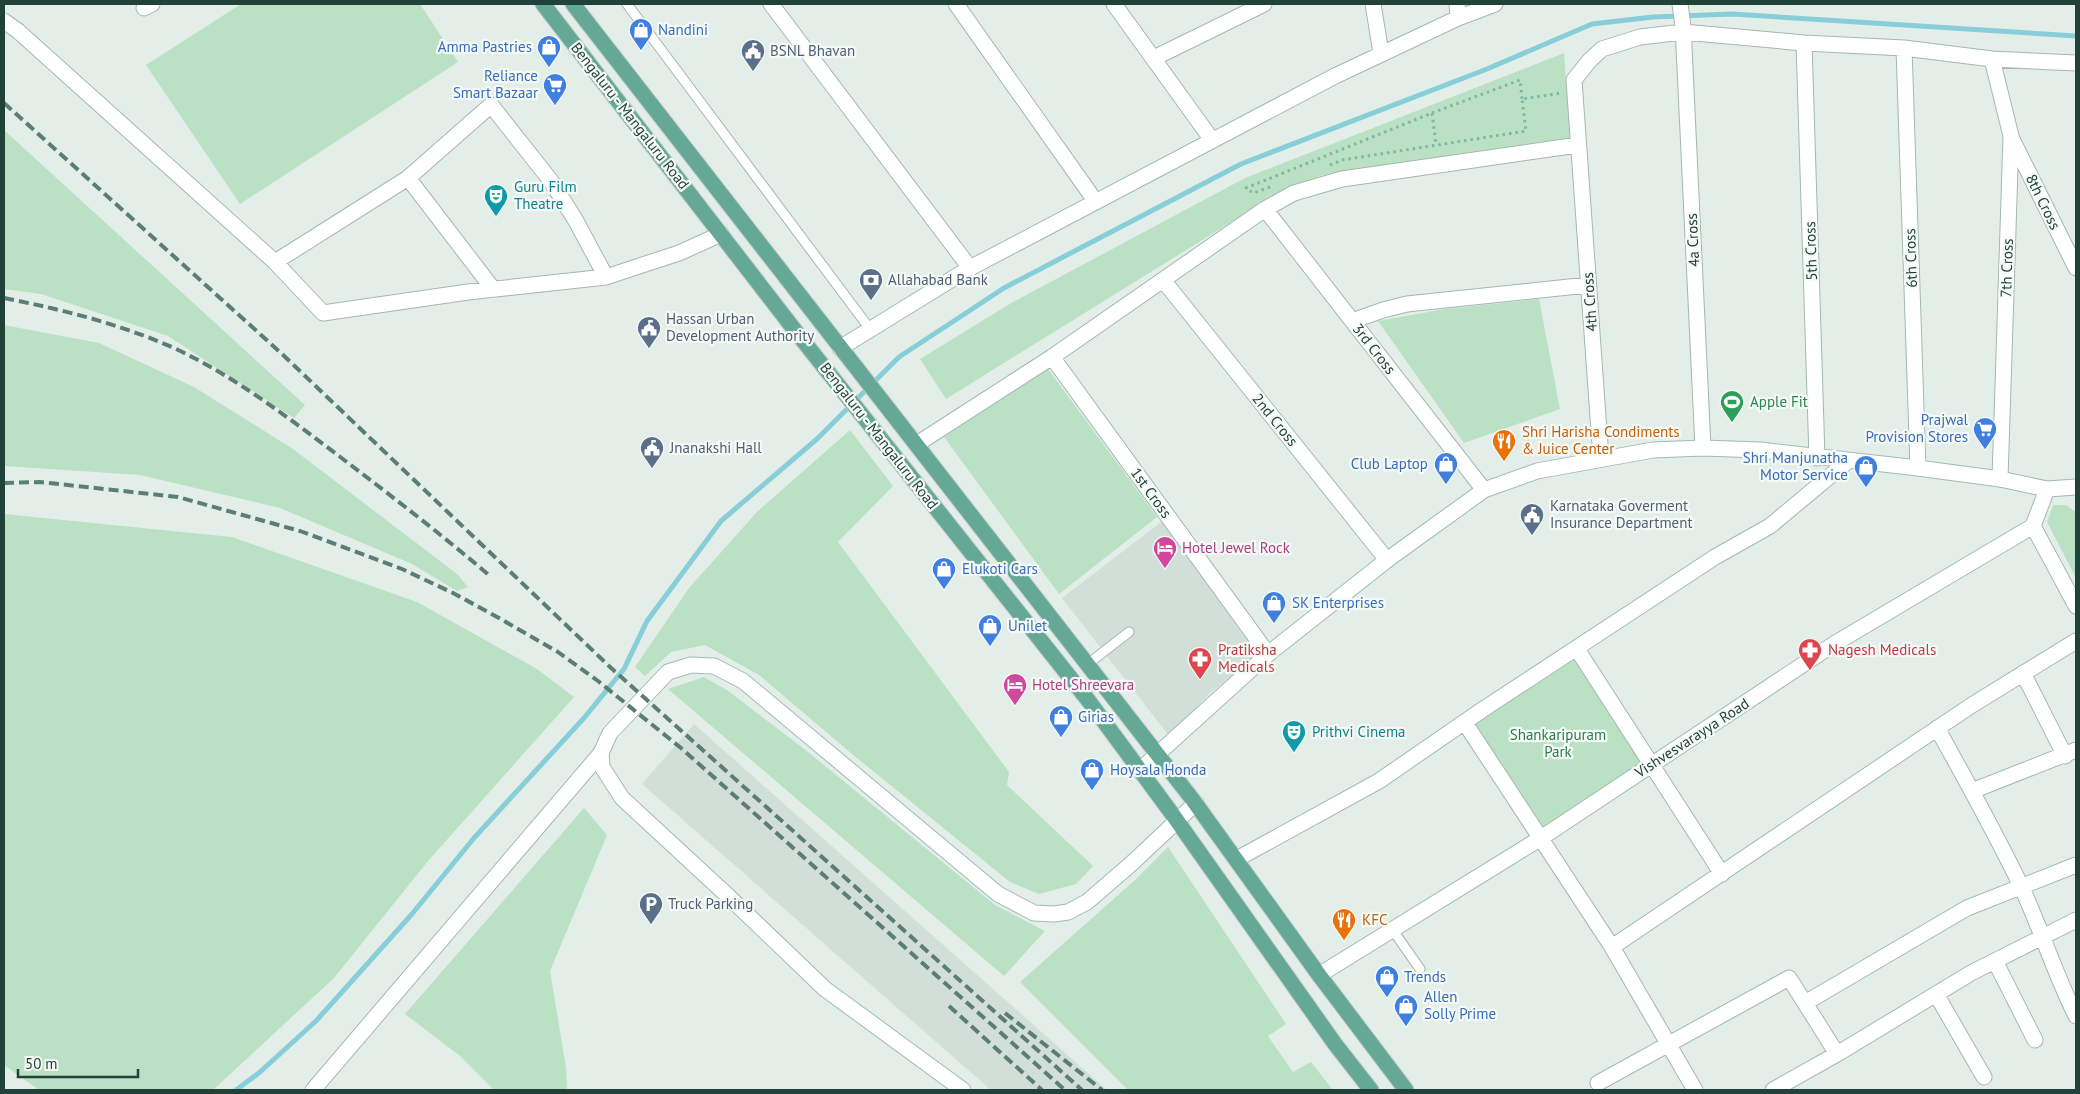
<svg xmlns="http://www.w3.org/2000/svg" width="2080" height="1094" font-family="'PT Sans',sans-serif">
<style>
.built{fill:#d1dfd8}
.green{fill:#bae1c4}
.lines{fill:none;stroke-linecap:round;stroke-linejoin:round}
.stream{stroke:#87ced8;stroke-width:5}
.lane-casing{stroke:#a5b7b0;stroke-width:11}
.street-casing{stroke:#a5b7b0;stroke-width:17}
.secondary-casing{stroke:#a1bbb1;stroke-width:17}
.primary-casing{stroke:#c1cac7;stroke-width:17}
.path{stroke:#81b5a4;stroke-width:3;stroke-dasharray:2.5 4;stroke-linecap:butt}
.lane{stroke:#fff;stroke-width:9}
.street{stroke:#fff;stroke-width:15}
.secondary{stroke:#fff;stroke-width:15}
.primary{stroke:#64a895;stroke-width:15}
.rail{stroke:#5c7d74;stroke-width:4;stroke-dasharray:10 5;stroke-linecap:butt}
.labels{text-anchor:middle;stroke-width:4.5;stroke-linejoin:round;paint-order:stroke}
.shop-label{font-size:15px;fill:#366cbe;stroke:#f5faf7;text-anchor:start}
.service-label{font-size:15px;fill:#4e5e75;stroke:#f5faf7;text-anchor:start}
.street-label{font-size:15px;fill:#214238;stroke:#f5faf7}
.culture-label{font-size:15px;fill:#0d838f;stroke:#f5faf7;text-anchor:start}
.leisure-label{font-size:15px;fill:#27864d;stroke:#f5faf7;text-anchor:start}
.food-label{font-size:15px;fill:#c56008;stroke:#f5faf7;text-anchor:start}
.hotel-label{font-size:15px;fill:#b23c85;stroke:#f5faf7;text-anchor:start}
.health-label{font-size:15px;fill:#be3a42;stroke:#f5faf7;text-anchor:start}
.park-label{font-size:15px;fill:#277d46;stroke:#f5faf7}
</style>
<rect width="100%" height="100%" fill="#e3eee9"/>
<path class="built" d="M1165,519L1261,653L1210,693L1169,736L1062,598Z
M694,724L1107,1090H991L642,784Z"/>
<path class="green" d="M241,4H420L458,62L240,204L146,65Z
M1564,53L1570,138L1323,175L1283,190L946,399L920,359L1013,302L1245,178Z
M4,130L305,405L294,418L168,336L41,294L4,289Z
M1539,299L1560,409L1464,443L1378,321L1445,309Z
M4,325L99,343L194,387L293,449L457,574L468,587L457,591L412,564L280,508L140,475L4,466Z
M1048,369L1157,517L1059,594L944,437Z
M850,430L893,486L838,542L1009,772L1007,785L1093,866L1076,884L1039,894L1010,882L852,754L759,675L705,645L671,652L645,676L635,667L689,588L757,512Z
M2053,505H2066L2076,512V578L2047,522Z
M4,514L232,537L417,602L537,669L574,697L428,861L334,978L213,1090H39L4,1065Z
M1575,658L1644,763L1542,830L1472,726Z
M704,677L727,690L808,752L995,905L1045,931L1004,976L668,689Z
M584,808L607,835L550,971L566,1068L567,1090H494L460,1056L405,1014Z
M1168,847L1286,1024L1268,1036L1293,1072L1311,1062L1333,1090H1128L1020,982L1135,880Z"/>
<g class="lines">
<path class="stream" d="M236,1090L260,1072L316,1021L412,914L474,838L584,718L624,669L647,621L721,521L817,439L899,357L1004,288L1241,164L1487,69L1592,24L1653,17L1732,14L2076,36"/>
<g class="lane-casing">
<path id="lane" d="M627,4L870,329
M1088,664L1129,632
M1392,929L1420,969"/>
</g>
<g class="street-casing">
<path id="street" d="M771,4L970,268
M956,4L1096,202
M1114,4L1212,140
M1373,4L1381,53
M1680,4L1683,26L1703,448
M144,8L152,4
M1458,18L1495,4
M4,21L18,31L275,262
M1804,43L1817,458
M1904,48L1918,468
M1154,58L1264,4
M1992,59L2011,136L2000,479
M2012,139L2076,268
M408,178L493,289
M1265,209L1484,490
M606,277L576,221L551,181L491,105L408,178L275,262L323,313L468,292L606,277L679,253L721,234
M1163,280L1387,560
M1352,321L1383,310L1407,304L1588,285
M840,348L970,268L1335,76L1458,18L1457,4
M1052,357L1268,654
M917,444L1052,357L1265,209L1294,193L1342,179L1578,145
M1601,459L1574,80L1589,61L1602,49L1640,37L1683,32L1804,43L1904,48L1992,59L2076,63
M2033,526L2076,606
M1577,649L1722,874
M2023,673L2065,756
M1465,723L1612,947L1695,1090
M1937,728C1966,780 1995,832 2021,886C2041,929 2055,974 2076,1016
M1972,791L2076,750
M1237,859L1379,781L1482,710L1715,557L1770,526L1848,461
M1612,947L1972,705L2076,641
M1995,961L2035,1040
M1319,975L1541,838L1834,644L2033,526L2047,489
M1936,994L1984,1077
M1805,1003L1837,1054
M1598,1083L1789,978L1805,1003L1967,908L2076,865
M313,1090L601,753
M1773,1090L1837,1054L1971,973L2076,920"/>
</g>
<g class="secondary-casing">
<path id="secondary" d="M1140,770L1268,654L1387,560L1484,490L1537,471L1653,450L1703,448L1760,450L1918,468L2000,479L2047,489L2076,487
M963,1090L825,989L728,896L622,798L602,767L601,753L610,733L668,672L691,665L714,666L743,681L998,894L1034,913L1054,914L1068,912L1087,902L1131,864L1196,803"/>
</g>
<g class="primary-casing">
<path id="primary" d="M543,4L797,333L1088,700L1173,815L1335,1044L1371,1090
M573,4L1193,800L1319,975L1406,1090"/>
</g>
<path class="path" d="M1432,113L1520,80L1522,99
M1330,165L1342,160L1526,131L1522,99L1561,93
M1270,187L1253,193L1246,188L1432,113L1436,144"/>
<use href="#lane" class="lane"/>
<use href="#street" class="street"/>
<use href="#secondary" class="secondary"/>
<use href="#primary" class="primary"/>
<path class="rail" d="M4,103L281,353L609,666L1082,1090
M4,298C64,310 117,323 174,348C234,376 286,416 339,456C390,495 441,534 490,576
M4,483L40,482L178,497L300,531L402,569L453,593L499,618L558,652L598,681L681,748L1065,1090
M949,1006L1042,1090
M1005,1013L1102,1090"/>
</g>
<defs>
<g id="shop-pin" transform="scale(1.25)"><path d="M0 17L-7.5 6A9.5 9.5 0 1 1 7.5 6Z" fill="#3f7fe0" stroke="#f5faf7"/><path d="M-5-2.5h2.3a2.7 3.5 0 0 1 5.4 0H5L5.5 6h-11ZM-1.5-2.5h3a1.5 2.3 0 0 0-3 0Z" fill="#fff"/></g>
<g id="civic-pin" transform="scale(1.25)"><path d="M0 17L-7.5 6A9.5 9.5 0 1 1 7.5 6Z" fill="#5c6f8a" stroke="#f5faf7"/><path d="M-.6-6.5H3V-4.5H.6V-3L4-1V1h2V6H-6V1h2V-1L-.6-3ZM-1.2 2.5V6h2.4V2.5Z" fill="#fff"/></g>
<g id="supermarket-pin" transform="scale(1.25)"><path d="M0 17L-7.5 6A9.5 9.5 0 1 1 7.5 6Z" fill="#3f7fe0" stroke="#f5faf7"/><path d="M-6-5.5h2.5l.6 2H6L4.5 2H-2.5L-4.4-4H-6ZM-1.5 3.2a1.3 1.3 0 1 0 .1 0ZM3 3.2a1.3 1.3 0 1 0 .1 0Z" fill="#fff"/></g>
<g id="theatre-pin" transform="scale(1.25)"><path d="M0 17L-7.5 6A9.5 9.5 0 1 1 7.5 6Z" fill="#0f9aa8" stroke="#f5faf7"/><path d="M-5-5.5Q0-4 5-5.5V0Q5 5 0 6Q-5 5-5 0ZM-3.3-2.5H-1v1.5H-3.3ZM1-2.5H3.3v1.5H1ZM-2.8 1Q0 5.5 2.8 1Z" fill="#fff"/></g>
<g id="bank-pin" transform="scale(1.25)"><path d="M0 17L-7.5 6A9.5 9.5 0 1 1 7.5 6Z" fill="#5c6f8a" stroke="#f5faf7"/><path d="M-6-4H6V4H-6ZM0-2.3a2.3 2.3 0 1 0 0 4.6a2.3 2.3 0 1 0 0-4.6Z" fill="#fff"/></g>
<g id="stadium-pin" transform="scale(1.25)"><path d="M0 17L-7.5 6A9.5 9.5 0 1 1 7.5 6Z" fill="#2e9e5b" stroke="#f5faf7"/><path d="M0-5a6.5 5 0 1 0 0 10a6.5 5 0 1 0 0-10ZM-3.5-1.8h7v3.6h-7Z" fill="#fff"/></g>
<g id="restaurant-pin" transform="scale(1.25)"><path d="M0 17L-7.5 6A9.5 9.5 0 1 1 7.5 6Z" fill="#e8710a" stroke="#f5faf7"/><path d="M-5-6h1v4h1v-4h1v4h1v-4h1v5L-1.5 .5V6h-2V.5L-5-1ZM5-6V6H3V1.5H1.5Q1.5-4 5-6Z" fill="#fff"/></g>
<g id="hotel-pin" transform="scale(1.25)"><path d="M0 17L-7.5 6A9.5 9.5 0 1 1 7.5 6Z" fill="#d1479c" stroke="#f5faf7"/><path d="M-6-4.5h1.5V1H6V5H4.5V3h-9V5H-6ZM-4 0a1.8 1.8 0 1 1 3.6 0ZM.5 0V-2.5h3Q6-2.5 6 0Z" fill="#fff"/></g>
<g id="pharmacy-pin" transform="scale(1.25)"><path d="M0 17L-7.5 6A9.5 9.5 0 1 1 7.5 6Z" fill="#e0444e" stroke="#f5faf7"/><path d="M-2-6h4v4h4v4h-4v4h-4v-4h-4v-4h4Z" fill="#fff"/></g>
<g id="parking-pin" transform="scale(1.25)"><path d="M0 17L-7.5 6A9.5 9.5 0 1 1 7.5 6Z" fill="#5c6f8a" stroke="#f5faf7"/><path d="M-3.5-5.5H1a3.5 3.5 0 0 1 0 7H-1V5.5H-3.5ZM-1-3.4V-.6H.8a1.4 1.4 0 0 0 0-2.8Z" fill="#fff"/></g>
</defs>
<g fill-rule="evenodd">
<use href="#shop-pin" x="641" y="30"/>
<use href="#shop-pin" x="549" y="47"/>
<use href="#civic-pin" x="753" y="51"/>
<use href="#supermarket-pin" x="555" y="85"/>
<use href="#theatre-pin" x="496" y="196"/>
<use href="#bank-pin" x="871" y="280"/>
<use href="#civic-pin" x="649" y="328"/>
<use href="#stadium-pin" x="1732" y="402"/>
<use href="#supermarket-pin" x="1985" y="429"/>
<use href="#restaurant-pin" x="1504" y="441"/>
<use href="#civic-pin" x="652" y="448"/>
<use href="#shop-pin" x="1446" y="464"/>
<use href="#shop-pin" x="1866" y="467"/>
<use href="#civic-pin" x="1532" y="515"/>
<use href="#hotel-pin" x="1165" y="548"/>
<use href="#shop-pin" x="944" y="569"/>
<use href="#shop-pin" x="1274" y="603"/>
<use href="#shop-pin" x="990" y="626"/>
<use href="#pharmacy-pin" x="1810" y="650"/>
<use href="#pharmacy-pin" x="1200" y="659"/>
<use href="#hotel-pin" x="1015" y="685"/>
<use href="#shop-pin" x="1061" y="717"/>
<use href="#theatre-pin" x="1294" y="732"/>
<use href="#shop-pin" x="1092" y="770"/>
<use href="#parking-pin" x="651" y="904"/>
<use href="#restaurant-pin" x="1344" y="920"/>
<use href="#shop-pin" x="1387" y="977"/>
<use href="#shop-pin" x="1406" y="1006"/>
</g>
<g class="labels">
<g class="shop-label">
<text x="658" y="35">Nandini</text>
<text x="532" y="52" text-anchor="end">Amma Pastries</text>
<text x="538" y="81" text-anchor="end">Reliance<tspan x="538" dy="17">Smart Bazaar</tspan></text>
<text x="1968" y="425" text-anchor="end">Prajwal<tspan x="1968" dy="17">Provision Stores</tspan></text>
<text x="1848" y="463" text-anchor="end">Shri Manjunatha<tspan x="1848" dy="17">Motor Service</tspan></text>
<text x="1428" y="469" text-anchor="end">Club Laptop</text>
<text x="962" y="574">Elukoti Cars</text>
<text x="1292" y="608">SK Enterprises</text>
<text x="1008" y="631">Unilet</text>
<text x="1078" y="722">Girias</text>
<text x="1110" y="775">Hoysala Honda</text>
<text x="1404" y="982">Trends</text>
<text x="1424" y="1002">Allen<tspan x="1424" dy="17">Solly Prime</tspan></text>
</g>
<g class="service-label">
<text x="770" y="56">BSNL Bhavan</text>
<text x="888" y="285">Allahabad Bank</text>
<text x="666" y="324">Hassan Urban<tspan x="666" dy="17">Development Authority</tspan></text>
<text x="670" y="453">Jnanakshi Hall</text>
<text x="1550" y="511">Karnataka Goverment<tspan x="1550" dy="17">Insurance Department</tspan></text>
<text x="668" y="909">Truck Parking</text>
</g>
<g class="street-label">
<text transform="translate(630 116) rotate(52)" y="5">Bengaluru - Mangaluru Road</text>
<text transform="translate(2043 202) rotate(64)" y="5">8th Cross</text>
<text transform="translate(1693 240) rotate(-93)" y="5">4a Cross</text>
<text transform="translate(1811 251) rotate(-92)" y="5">5th Cross</text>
<text transform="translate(1911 258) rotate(-92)" y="5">6th Cross</text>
<text transform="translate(2007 268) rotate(-88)" y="5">7th Cross</text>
<text transform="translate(1590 302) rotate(-94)" y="5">4th Cross</text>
<text transform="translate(1374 349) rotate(52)" y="5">3rd Cross</text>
<text transform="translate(1275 420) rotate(51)" y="5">2nd Cross</text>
<text transform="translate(879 436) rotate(52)" y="5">Bengaluru - Mangaluru Road</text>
<text transform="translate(1151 493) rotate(54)" y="5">1st Cross</text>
<text transform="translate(1692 738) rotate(-33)" y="5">Vishvesvarayya Road</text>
</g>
<g class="culture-label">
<text x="514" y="192">Guru Film<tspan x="514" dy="17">Theatre</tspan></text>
<text x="1312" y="737">Prithvi Cinema</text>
</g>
<g class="leisure-label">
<text x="1750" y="407">Apple Fit</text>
</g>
<g class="food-label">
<text x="1522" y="437">Shri Harisha Condiments<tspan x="1522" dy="17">&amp; Juice Center</tspan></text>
<text x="1362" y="925">KFC</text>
</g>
<g class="hotel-label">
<text x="1182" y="553">Hotel Jewel Rock</text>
<text x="1032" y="690">Hotel Shreevara</text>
</g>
<g class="health-label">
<text x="1218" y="655">Pratiksha<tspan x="1218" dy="17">Medicals</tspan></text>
<text x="1828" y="655">Nagesh Medicals</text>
</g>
<g class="park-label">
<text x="1558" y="740">Shankaripuram<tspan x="1558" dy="17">Park</tspan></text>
</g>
</g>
<rect width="2080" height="1094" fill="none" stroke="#214238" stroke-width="10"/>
<path d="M18 1069v8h120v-8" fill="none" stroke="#214238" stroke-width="2.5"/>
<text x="25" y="1069" font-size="15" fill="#214238" stroke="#f5faf7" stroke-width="4" paint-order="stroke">50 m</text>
</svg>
